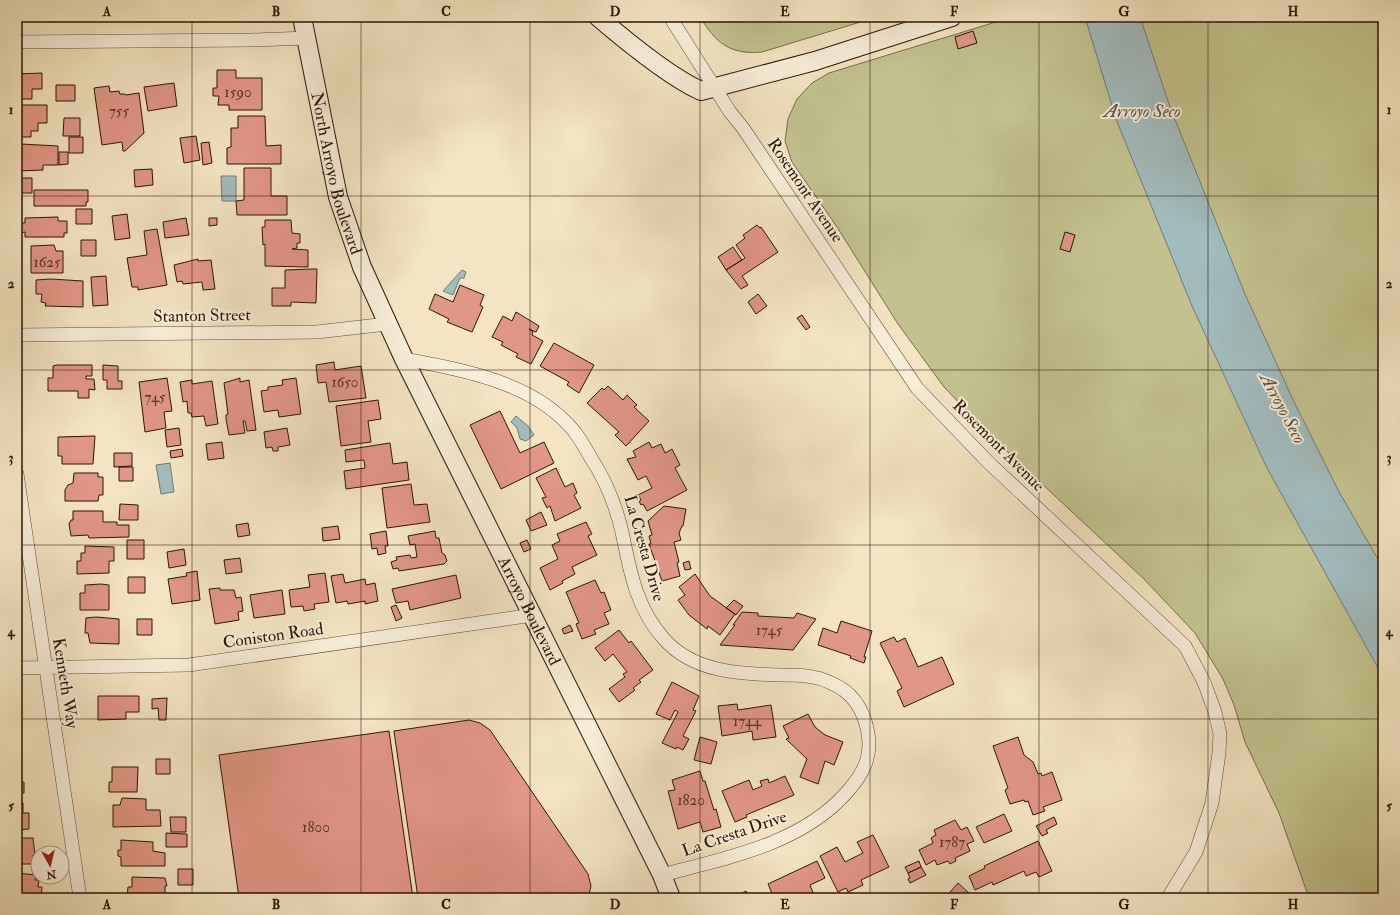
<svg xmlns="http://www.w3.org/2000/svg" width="1400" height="915" font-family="'IM FELL Double Pica',serif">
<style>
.green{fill:#c3c28d;stroke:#766c48}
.water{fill:#a1bcbe;stroke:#717974}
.building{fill:#e19786;stroke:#281504}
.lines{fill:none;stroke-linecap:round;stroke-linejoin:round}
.street-casing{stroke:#5b4933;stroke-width:14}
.secondary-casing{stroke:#281504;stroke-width:20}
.street{stroke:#f8edd7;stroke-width:13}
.secondary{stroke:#f8edd7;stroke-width:18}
.grid{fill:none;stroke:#281504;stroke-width:1;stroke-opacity:0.55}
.labels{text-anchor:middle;stroke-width:4;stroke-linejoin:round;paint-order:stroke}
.number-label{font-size:15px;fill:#563624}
.street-label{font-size:17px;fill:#281504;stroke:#f8edd7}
.water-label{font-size:18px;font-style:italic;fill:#524f45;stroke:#f8edd7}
.neatline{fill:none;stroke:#281504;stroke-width:1.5}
.grid-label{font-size:13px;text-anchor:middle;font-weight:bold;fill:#281504}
</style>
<rect width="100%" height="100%" fill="#f4e4c1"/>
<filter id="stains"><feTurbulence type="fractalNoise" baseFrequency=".005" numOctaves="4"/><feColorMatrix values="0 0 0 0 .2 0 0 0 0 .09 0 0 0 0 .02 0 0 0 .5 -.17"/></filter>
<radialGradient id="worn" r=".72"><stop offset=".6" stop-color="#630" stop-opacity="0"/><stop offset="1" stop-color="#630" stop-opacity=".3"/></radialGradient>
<path class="green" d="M700,17H877L762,52C730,55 716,43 700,17Z
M1012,17H1383V898H1309L1279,813L1245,742L1234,705L1223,679L1195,633L1144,579L996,441L944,387L898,324L837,227L792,162L785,141L788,119L797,99L812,83L829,73Z"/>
<path class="water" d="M1085,17H1140L1170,107L1245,294L1294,402L1338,490L1383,568V677L1267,468L1192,306L1116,119Z
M221,176H236V201H222Z
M462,270L466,272L464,278H460L453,295L443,291Z
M516,416L528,426L534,435L526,441L520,439L517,428L511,422Z
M170,463L174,492L161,494L156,465Z"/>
<path class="building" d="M973,31L977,43L958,49L955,37Z
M217,70H236V78H262V110H229V105H218L219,96H213V88H217Z
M42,73V89H32V99H21V94H17V74Z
M174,83L177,106L148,111L144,87Z
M56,85H75V101H56Z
M109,86L110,92L119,91L120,94H125L126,95L139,93L144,133L125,151H123L122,142L102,145L94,88Z
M17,105H47V123H38V131H31V137H17Z
M238,116H265L266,146L281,145V164H227V148L231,147V128H238Z
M64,118H80V136H63Z
M196,136L200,160L184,163L180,138Z
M69,137H83V153H69Z
M209,142L212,163L203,165L201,143Z
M21,144L58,146V165H43V170L17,171V158H21Z
M59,152H68V164L59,165Z
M244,168H271V196H287V215H237L236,201L244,200Z
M152,169L153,185L135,187L134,170Z
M17,178H32V193H17Z
M34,190H88V202H86V206H34Z
M76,209H92V224H76Z
M127,214L130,238L115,240L112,216Z
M58,217V221H67V233H64V237H25V232L20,233V223H25V218Z
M186,218L189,235L165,238L163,222Z
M209,218H217V225L209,226Z
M265,220H291L292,233L300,234V243H297V248L292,249L308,250V267L265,266V244L263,245L262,227H265Z
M757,225L760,228L761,227L778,252L742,276L748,285L741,289L726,270L745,258L736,245L745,238L743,235Z
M157,229L167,285L138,290V287H132L127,258L147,255L144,231Z
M1065,232L1075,235L1070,252L1060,249Z
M81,240H96V256H81Z
M54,245L56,251H63V273H31V246Z
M733,247L742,260L726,270L718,257Z
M198,259V261L211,260L215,289L203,290L202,282L183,284L182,281L177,282L174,265Z
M312,269H317L316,303L291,302V306H272V288H285V270Z
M106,276L108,305L93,306L91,277Z
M51,279L83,281V307L45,306L46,303L41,302L42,294H36V280Z
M460,285L484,295L480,305L483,307L472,332L447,322L449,319L429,309L435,294L453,302Z
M758,294L767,306L756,314L748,302Z
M516,312L539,326L536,332L529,329L533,332L532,335L543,341L531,364L516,357L518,354L501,345L503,342L492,337L503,316L512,321Z
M802,315L810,327L806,330L797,318Z
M554,343L594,365L579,393L567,385L569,382L540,366Z
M334,362L335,370L361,366L366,398L329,402L326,382L318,383L316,365Z
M57,365H92V376H86V379H94L95,390L89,389V398H78V391H48V378H53V366Z
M103,365L118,366V381H122V389H107V380H103Z
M167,378L172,411L164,412L166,428L145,432L139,382Z
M240,378V382L249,380L256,430L247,431L245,421H243L245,433L229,435L226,419V415L228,414L224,383Z
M296,378L301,414L279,417L278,410L264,412L261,391L268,390V387L283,385L282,380Z
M192,380V384L212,381L218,424L206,426L204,416L192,417L191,413H188L187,401L183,402L180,382Z
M608,386L623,400L627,395L637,405L634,407L649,421L626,446L615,435L619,432L587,403L602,388L604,390Z
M378,400L381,419L368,421L371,442L341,446L336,406Z
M500,411L520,453L544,442L554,463L501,489L470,425Z
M179,428L181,445L167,447L165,430Z
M287,428L290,445L278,447V451H273L272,447L266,448L264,432Z
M95,436L93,464H62V456H58V437Z
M222,442L224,458L208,460L206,444Z
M649,442L652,448L661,444L665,453L672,449L680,465L675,468L687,490L647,511L643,504L641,505L639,501L641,500L638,495L652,488L646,476L638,480L627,459L636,457L633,451Z
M390,443L393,464L407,462L409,480L346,489L344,471L365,468L364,460L346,462L345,450Z
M182,449L183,456L171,458L170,451Z
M114,453H132V466L114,467Z
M119,467H133V481H119Z
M556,468L565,487L573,483L577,493L574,495L581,508L555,521L550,506L547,508L542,498L546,497L536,478Z
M74,473H98V477H103V495H99L98,501H65V490L68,485L73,483Z
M411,484L414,505L427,504L430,522L387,528L382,488Z
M120,504L138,505V520H119Z
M664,506L686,509L683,526H682L679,533L681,540L674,542L679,562L677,563L680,576L662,581L649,544H651L649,536L652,535L648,521Z
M73,511H103V522H117V525H129V537L89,538L88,535L71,536L69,524L71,520H73Z
M541,512L547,525L531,531L526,520Z
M586,522L592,534L588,536L597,555L572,567L575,574L562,581L563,583L550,590L540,568L558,559L552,545L560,541L557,534Z
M248,523L250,535L238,537L236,525Z
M338,526L340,539L323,541L322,528Z
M386,531L388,546H385L386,553L378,555L377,548L372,549L370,534Z
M435,531L436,538H439L442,553L445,555L447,561L444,564L399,571L398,568L393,569L391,562L397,560L396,557L410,555L411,558L417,557L415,544L410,545L408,536Z
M127,540H144V559H127Z
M527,540L531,549L524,552L520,543Z
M85,546L114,547V561H109V573L77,574V561H81V553H85Z
M184,549L186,565L169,568L167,552Z
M240,558L242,572L226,574L224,560Z
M689,561L691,569L685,570L683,563Z
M197,571L200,600L172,604L168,579L187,576L186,573Z
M325,573L329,602L314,604L315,609L304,611L303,606L291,607L289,590L310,587L308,575Z
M343,574L345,583L365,579L366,585L375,583L378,601L365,604V601L348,604L347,601L336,603L331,576Z
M695,574L710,596L735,614L720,635L708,626L707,629L689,615L678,600L685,595L679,587Z
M456,575L461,598L410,610L408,601L396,603L392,589Z
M128,577H145V593H128Z
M595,580L601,593L604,592L611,610L604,613L609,624L594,630L596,634L582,639L576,624L579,623L566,592Z
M101,584L109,585V610H80V593H85V585Z
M220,588V590H234L236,598L241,597L243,611L238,612L239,620L215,624L209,589Z
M282,590L285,614L254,618L250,595Z
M734,600L743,606L736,615L726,608Z
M396,605L402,618L396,621L391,607Z
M742,612L758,613V616L794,618L797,613L816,619L793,650L720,645L735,625H733Z
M96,617L119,619V644L90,643L88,633H85L86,618Z
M137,619H152V635H137Z
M841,621L872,631L864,657H866L864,663L850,658L851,656L818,645L823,628L837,633Z
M570,625L573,631L564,634L562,629Z
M619,630L629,643L631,641L653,670L639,680L641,682L633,688L635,690L619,702L609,689L625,677L623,674L627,672L613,654L605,661L595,648Z
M894,637L897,642L905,638L918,667L942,657L954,684L904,707L897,691L902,688L880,643Z
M672,682L699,696L693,710L696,711L683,736L689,739L683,750L677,747L676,749L662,743L678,712L675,710L670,720L656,714Z
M98,696H139V712H126V719L98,720Z
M167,698L166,720H159L158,708L152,709V699Z
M737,704L738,710L771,705L776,737L753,740L752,731L722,736L718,706Z
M808,714L815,727L825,735L843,742L834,765L825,761L818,784L800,777L807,759L786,739L789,738L783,726Z
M469,720L480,723L490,730L588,874L591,886L588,898H418L394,731Z
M389,731L413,898H239L219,755Z
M700,737L717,742L711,764L694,760Z
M1018,737L1024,755L1033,762L1038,774L1041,773L1042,776L1052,772L1062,800L1043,807L1045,811L1033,815L1028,801L1025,802L1024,800L1010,804L1005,790L1008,788L993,746Z
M156,759H170V774H156Z
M112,767H138L137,792H109V782H112Z
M700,771L703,781H705L714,810L716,809L721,827L703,832L700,822L678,829L668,791L675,790L672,780Z
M785,776L794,795L746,815L747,817L735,822L722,791L749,780L753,790L762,786L760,781L768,779L769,783Z
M17,778L18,782H24V793H17Z
M122,798L146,799V810H160L161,826L113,827V805H120Z
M17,803H23V813H29V829L17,830Z
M1004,814L1012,831L984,843L976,827Z
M170,817H186V832H171Z
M1054,817L1057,824L1046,830L1048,833L1042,836L1036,826Z
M955,820L961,830L967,827L974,841L967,844L970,851L955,858L956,861L950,864L948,861L937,865L935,860L926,865L919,850L933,843L931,838L936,835L934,830Z
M166,833L187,834V847H166Z
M873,835L889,867L861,880L863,885L848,892L846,888L838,892L820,856L837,847L845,862L863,853L857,842Z
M17,838H33L35,855H33V864H17Z
M121,840L153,842V851L165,853V866H121V857L118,856V850H121Z
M1038,841L1052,871L1039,877L1036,872L1026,876L1024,871L993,885L992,882L975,890L969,876L985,868L984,866Z
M817,861L825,878L810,885L815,898H774L768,884Z
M919,861L921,867L908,873L905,867Z
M921,867L926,875L910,883L908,879L910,878L908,873Z
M178,869H193V885H178Z
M17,873L36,875L35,880H39L38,887H42L41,898L17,896Z
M132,877L165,878L167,886H165V896H167V898H127L128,887H132Z
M958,883L970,894L966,898H945Z
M746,891L749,898H733Z"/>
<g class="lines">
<g class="street-casing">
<path id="street" d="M670,17L730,112L743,128L917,388L988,462L1185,646L1204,682L1215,712L1220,734L1219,753L1212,803L1196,852L1168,898
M17,42L252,40L307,38
M17,335L317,332L387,324
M404,359C463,370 534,382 574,431C580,439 586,449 591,458C606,481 616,506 622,532C630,571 636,608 664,639C693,672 739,674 781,675C798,675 815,675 831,683C853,692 864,710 868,733C872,758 863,774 847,792C802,844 726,858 662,875
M17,474L80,898
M17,668L189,665L533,615"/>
</g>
<g class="secondary-casing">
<g id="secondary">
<path id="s1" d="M302,17L338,197L362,267L404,359L662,875L671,898"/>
<path d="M598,17C626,41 668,76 701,91L815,61L952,17"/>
</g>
</g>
<use href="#street" class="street"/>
<use href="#secondary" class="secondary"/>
</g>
<path class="grid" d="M192,17V898M361,17V898M530,17V898M700,17V898M870,17V898M1039,17V898M1208,17V898M17,196H1383M17,370H1383M17,545H1383M17,719H1383"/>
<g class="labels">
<g class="number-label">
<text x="238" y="97">1590</text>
<text x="119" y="116">755</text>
<text x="47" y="267">1625</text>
<text x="345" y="387">1650</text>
<text x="155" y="402">745</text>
<text x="769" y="635">1745</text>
<text x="747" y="726">1744</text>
<text x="691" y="805">1820</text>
<text x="316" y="832">1800</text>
<text x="952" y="847">1787</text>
</g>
<g class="street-label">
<text dy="6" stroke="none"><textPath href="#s1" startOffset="160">North Arroyo Boulevard</textPath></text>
<text transform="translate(806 190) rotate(56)" y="6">Rosemont Avenue</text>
<text transform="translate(202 315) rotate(-1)" y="6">Stanton Street</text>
<text transform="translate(999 445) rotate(45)" y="6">Rosemont Avenue</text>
<text transform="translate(645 548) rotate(74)" y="6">La Cresta Drive</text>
<text dy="6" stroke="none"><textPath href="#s1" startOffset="640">Arroyo Boulevard</textPath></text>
<text transform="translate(273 635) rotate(-8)" y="6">Coniston Road</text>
<text transform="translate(66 683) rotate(81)" y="6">Kenneth Way</text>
<text transform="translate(734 833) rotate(-19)" y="6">La Cresta Drive</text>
</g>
<g class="water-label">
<text x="1142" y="117">Arroyo Seco</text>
<text transform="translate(1283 408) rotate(62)" y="6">Arroyo Seco</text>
</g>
</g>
<rect width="1400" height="915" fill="none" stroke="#f4e4c1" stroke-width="44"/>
<g transform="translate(50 865) rotate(172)"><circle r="19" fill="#f8edd7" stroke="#a59783"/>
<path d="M0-3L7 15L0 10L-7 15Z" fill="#8f2418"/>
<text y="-6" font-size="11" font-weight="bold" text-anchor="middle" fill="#281504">N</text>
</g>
<rect x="22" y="22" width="1356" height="871" class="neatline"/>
<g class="grid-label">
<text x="107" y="16">A</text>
<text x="276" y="16">B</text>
<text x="446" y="16">C</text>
<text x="615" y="16">D</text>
<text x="785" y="16">E</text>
<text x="954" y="16">F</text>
<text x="1124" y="16">G</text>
<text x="1293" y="16">H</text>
<text x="11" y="114">1</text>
<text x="1389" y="114">1</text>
<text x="11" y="288">2</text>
<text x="1389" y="288">2</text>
<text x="11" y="462">3</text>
<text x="1389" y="462">3</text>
<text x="11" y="636">4</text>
<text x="1389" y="636">4</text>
<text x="11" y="810">5</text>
<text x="1389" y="810">5</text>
<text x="107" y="909">A</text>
<text x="276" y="909">B</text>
<text x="446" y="909">C</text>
<text x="615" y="909">D</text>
<text x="785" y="909">E</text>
<text x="954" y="909">F</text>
<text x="1124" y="909">G</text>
<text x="1293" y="909">H</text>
</g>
<rect width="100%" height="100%" filter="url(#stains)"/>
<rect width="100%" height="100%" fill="url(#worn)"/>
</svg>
